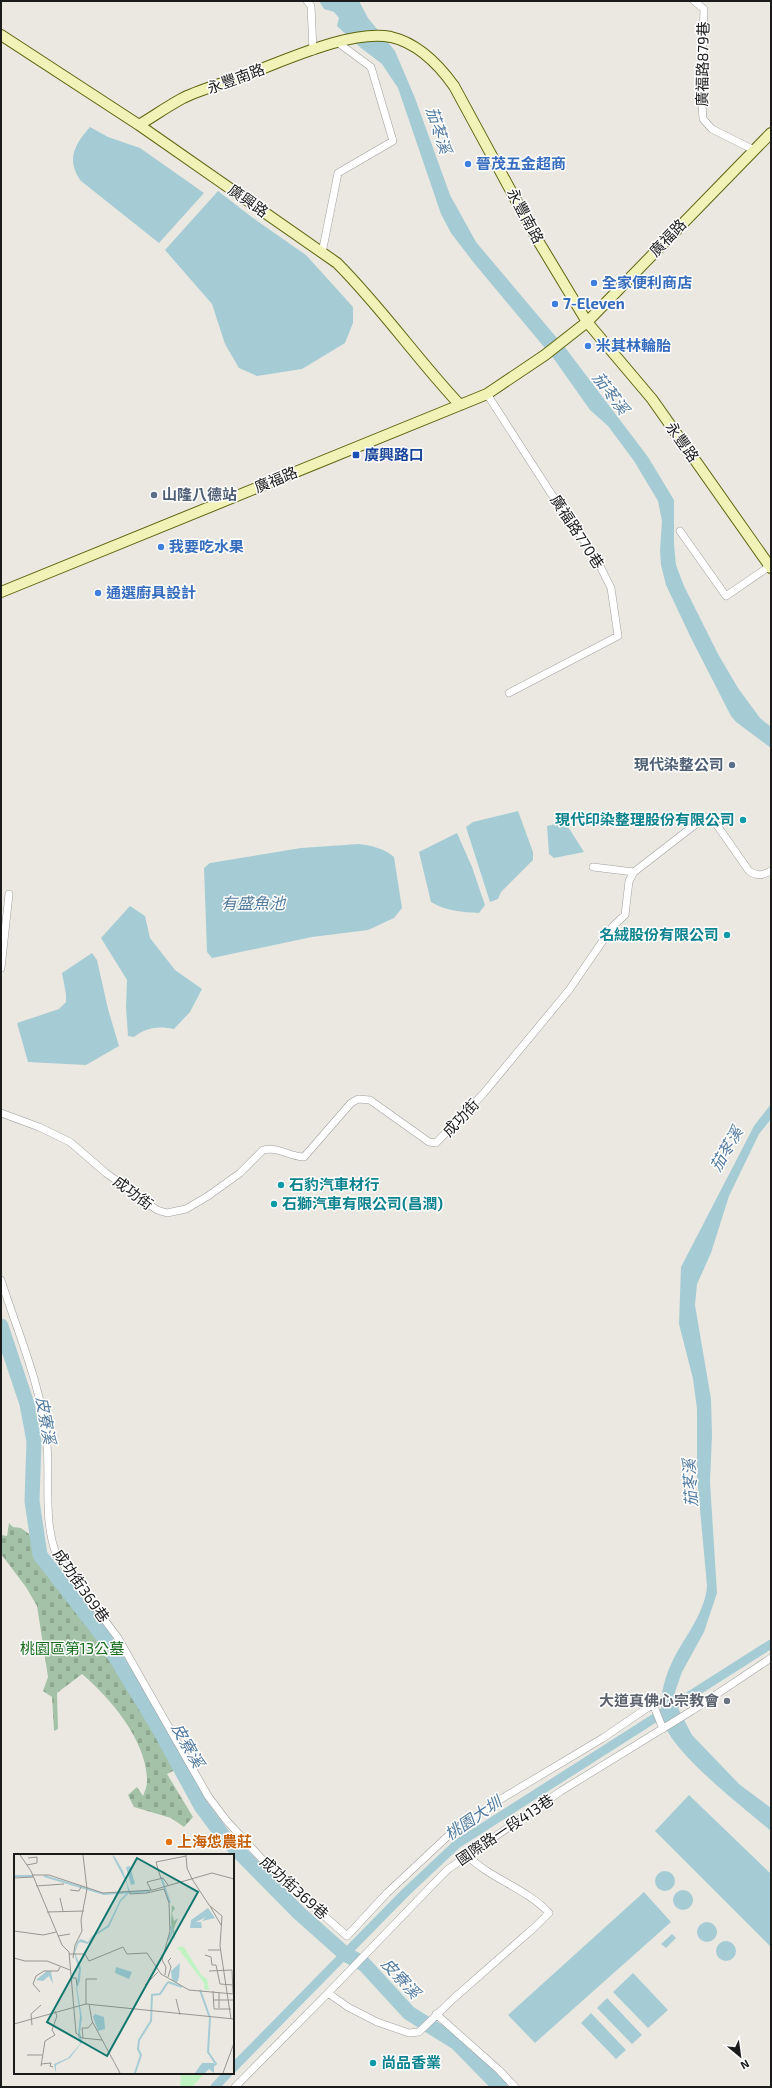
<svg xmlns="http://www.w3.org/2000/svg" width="772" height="2088" font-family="'Exo 2','Noto Sans TC',sans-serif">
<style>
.cemetery{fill:url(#cemetery-stones)}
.park{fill:#c0f3c3}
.water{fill:#a5ccd5}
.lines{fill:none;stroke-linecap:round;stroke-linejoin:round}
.canal{stroke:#a5ccd5;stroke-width:9}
.river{stroke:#a5ccd5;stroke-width:15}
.street-casing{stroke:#9f9f9f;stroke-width:8}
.secondary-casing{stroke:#5d650e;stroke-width:12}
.street{stroke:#fff;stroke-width:7}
.secondary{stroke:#f1f2b8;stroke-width:10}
.shop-dot{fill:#3f7fe0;stroke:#fff;stroke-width:1.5}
.transit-dot{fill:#1a4fb4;stroke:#fff;stroke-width:1.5}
.service-dot{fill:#5c6f8a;stroke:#fff;stroke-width:1.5}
.culture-dot{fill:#0f9aa8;stroke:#fff;stroke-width:1.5}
.worship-dot{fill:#6b7280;stroke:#fff;stroke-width:1.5}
.food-dot{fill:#e8710a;stroke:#fff;stroke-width:1.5}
.labels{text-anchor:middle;stroke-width:3;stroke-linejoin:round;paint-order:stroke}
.street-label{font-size:15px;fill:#1b1b1b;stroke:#fff}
.shop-label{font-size:15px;font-weight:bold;fill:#366cbe;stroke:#fff;text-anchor:start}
.transit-label{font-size:15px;font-weight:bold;fill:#164399;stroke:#fff;text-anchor:start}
.service-label{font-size:15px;font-weight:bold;fill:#4e5e75;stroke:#fff;text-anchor:start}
.culture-label{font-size:15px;font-weight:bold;fill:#0d838f;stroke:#fff;text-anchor:start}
.park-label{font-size:15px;fill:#156c1a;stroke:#fff}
.worship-label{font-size:15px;font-weight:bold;fill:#5b616d;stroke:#fff;text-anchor:end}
.food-label{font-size:15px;font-weight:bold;fill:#c56008;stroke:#fff;text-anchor:start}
.water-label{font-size:16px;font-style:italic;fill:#517aa0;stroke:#fff}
.inset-river{fill:none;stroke:#a5ccd5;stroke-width:2}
.inset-road{fill:none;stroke:#989692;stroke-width:1}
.view{fill:#0f766e;fill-opacity:0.15;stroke:#0f766e;stroke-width:2}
.inset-edge{fill:none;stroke:#1b1b1b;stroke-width:2}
</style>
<defs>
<pattern id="cemetery-stones" width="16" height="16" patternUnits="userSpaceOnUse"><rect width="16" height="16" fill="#a4c2a8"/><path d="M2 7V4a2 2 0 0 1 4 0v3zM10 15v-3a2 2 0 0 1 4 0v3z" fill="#8da690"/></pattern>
</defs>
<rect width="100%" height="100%" fill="#ebe8e1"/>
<path class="cemetery" d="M9,1523L13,1527L21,1528L29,1534L38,1559L99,1639L168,1754L175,1770L167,1774L193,1817L184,1827L171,1818L134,1807L128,1795L137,1787L143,1796C145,1791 148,1784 147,1778C145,1739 111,1699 82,1674L57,1693L58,1729L54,1731L52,1697L43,1691L48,1677L37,1606L26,1587L1,1554V1535L7,1536Z"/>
<path class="park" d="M181,2073H205L192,2087H180Z"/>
<path class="water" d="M319,1H359L368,18L395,51L415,98L450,195L476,242L567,350L648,457L674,500V544L676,565L684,586L718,654L738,688L760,718L771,727V748L736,722L731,716L691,638L666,585L661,565L660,551L662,521L658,501L634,461L608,426L590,410L554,359L474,263L451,233L441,214L398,88L382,64L361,48L337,26L339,18L334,12L324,9Z
M90,127L108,137L140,148L204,193L159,243L81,181C66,160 74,145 90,127Z
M218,191L253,218L306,255L353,307V323L345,343L302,369L257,376L239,368L225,344L212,304L165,250Z
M518,811L533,852V860L501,892L498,899L490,902L466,827L473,822Z
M565,822L584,852L554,858L549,854L547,826Z
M457,833L472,867L485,905L479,913C462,912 446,911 431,902L419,852Z
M359,844C372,846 384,848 394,857L402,908L394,918L368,930L312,937L212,958L207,952L204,868L210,863L301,848Z
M130,906L145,916L150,938L175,970L202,989L190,1012L174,1029C158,1026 147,1027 134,1037L128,1036L126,1007L127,980L101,938Z
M92,953L97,960L108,1009L119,1046L86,1065L28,1062L17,1023L59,1009L66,1002V994L62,973Z
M771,1104V1119L759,1134L729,1196L711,1253L697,1284L695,1305L711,1399L712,1435L710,1482L717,1593L704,1632L682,1672L675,1692L678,1708L692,1735L739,1784L771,1808V1831C744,1808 672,1753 663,1721C658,1701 664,1678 673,1660C685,1636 705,1613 707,1586L697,1476V1409L693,1379L679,1324L681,1267L754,1126Z
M689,1795L771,1874V1947L655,1831Z
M655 1881a10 10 0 1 1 20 0a10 10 0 1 1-20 0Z
M673 1900a10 10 0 1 1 20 0a10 10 0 1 1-20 0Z
M644,1892L671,1922L535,2043L508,2015Z
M697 1932a10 10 0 1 1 20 0a10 10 0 1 1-20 0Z
M672,1934L676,1938L666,1948L661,1944Z
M716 1951a10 10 0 1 1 20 0a10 10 0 1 1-20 0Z
M633,1973L668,2010L648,2028L613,1992Z
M607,1998L642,2035L632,2044L597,2008Z
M591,2013L626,2050L616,2059L581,2023Z"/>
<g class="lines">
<path class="canal" d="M233,2068L406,1892L457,1844L771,1644
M215,2087L228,2073"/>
<path class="river" d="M1,1326L27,1404L34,1441L32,1501L40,1555L102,1635L157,1725L201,1806L224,1837L299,1913L345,1954L364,1964L409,2013L457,2043L500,2087"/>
<g class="street-casing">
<path id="street" d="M307,1L311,6L313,51
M694,1L704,9L701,91L703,119L712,129L754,150
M322,253L338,173L393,141L371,67L337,42
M487,394L554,498L596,558L611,588L618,636L509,693
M680,531L726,596L770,566
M593,867L634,872
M1,968L9,894
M1,1113L39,1127L70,1142L106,1173L157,1210L167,1213L186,1209L208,1196L240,1173L263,1150C277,1146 290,1157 304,1157L351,1103L358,1099L370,1100L429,1142L436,1143L483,1094L569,990L613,926L625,915L629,881L634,872L705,817L712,818L749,871C758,877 763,875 771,871
M1,1280C18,1333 42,1387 47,1444C50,1479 43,1523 57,1556L118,1638L208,1796L226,1820L273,1871L347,1936L387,1893L449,1835L496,1802L603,1738L653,1704L663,1729
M328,1993L348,2007L377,2022L409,2033L419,2032L453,1999L536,1926L549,1913C526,1888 490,1879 467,1855
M436,2014L499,2070L515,2087
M235,2087L328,1993L447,1870L561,1791L693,1710L771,1658"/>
</g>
<g class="secondary-casing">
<path id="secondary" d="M1,35L139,125L337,263C381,307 417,359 460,405
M139,125C154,116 168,106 183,98C202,89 224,83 243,76C282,62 350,29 391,37C417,43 439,65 454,86L537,239L587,322L652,399L771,568
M1,592L487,394L545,355L587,322L771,133"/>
</g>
<use href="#street" class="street"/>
<use href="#secondary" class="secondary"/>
</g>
<g class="shop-dot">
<circle cx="468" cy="164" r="4"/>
<circle cx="594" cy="283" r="4"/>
<circle cx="555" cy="304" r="4"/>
<circle cx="588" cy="346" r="4"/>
<circle cx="161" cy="547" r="4"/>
<circle cx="98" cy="593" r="4"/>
</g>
<rect class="transit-dot" x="352" y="451" width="8" height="8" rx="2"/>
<g class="service-dot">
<circle cx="154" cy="495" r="4"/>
<circle cx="732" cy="765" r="4"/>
</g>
<g class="culture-dot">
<circle cx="743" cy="820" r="4"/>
<circle cx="727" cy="935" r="4"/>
<circle cx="281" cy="1185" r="4"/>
<circle cx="274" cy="1204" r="4"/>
<circle cx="373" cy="2063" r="4"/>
</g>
<circle class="worship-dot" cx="727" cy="1701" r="4"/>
<circle class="food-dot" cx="169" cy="1842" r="4"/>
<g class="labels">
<g class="street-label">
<text transform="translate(703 64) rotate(-89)" y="5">廣福路879巷</text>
<text transform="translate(236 79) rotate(-20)" y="5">永豐南路</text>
<text transform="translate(248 201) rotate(35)" y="5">廣興路</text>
<text transform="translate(525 216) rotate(62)" y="5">永豐南路</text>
<text transform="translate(668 238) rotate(-46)" y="5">廣福路</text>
<text transform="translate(682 442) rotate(55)" y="5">永豐路</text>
<text transform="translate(276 480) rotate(-22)" y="5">廣福路</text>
<text transform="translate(577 532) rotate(57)" y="5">廣福路770巷</text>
<text transform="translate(461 1118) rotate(-47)" y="5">成功街</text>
<text transform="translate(133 1193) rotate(37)" y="5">成功街</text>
<text transform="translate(81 1586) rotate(55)" y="5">成功街369巷</text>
<text transform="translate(505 1830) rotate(-34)" y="5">國際路一段413巷</text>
<text transform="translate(294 1888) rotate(42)" y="5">成功街369巷</text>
</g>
<g class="shop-label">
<text x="476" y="169">晉茂五金超商</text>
<text x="602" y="288">全家便利商店</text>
<text x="563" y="309">7-Eleven</text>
<text x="596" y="351">米其林輪胎</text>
<text x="169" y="552">我要吃水果</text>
<text x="106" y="598">通選廚具設計</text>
</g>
<g class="transit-label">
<text x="364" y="460">廣興路口</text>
</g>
<g class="service-label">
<text x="162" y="500">山隆八德站</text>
<text x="724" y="770" text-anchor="end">現代染整公司</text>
</g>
<g class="culture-label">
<text x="735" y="825" text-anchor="end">現代印染整理股份有限公司</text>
<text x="719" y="940" text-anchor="end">名絨股份有限公司</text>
<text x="289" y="1190">石豹汽車材行</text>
<text x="282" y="1209">石獅汽車有限公司(昌潤)</text>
<text x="381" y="2068">尚品香業</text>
</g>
<g class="park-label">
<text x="72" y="1654">桃園區第13公墓</text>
</g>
<g class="worship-label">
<text x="719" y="1706">大道真佛心宗教會</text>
</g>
<g class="food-label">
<text x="177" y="1847">上海怹農莊</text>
</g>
<g class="water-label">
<text transform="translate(439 130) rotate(72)" y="6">茄苳溪</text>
<text transform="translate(611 393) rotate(53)" y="6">茄苳溪</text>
<text x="253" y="909">有盛魚池</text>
<text transform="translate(726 1149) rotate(-60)" y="6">茄苳溪</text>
<text transform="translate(46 1420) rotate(80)" y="6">皮寮溪</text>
<text transform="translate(690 1483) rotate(-93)" y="6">茄苳溪</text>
<text transform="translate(188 1745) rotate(61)" y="6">皮寮溪</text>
<text transform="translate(473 1818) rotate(-34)" y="6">桃園大圳</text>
<text transform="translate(401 1978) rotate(47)" y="6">皮寮溪</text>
</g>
</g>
<g transform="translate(14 1854)">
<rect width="220" height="220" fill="#ebe8e1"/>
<path d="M158,51L161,54L158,59L160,67L164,64L160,74L161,87L157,69Z" fill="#a4c2a8"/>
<path d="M163,93H170L187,121L193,125L195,136L190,135V129Z" fill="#c0f3c3"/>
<path d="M98,1L101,3L109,17L116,38L107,47L95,73L79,83L74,90L66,88L64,90L61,99L67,114L66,127L63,134L68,164L66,178L68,188L56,204L42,211V219L40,210L54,204L66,190L64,181L66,162L62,133L65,116L60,99L63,88L67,85L74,88L78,82L94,71L106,46L114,38L113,30ZM116,12L121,30L117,31L112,13ZM194,54L201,64L188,67L192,63L182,68H187L188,74H176L177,66ZM166,109L165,123L163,129L158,126L157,117ZM102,113L118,118L115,125L101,119ZM33,117H37L39,130L35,122L29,127L22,126ZM81,160L90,163L91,175L84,177L79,163ZM188,209H200V219L195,215L191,219H181Z" fill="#a5ccd5"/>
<path class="inset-river" d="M0,22H19M30,22L90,40L136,37M147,23L156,49M154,86L158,78L157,72M154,128L168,133M186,136L196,164L194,198L202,210L199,212M121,219L127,201L124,195L125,186L137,167L138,141L146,140L154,128"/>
<path class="inset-road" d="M6,1L17,17L48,91L55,98L62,179L68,184L88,186M172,1L173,14L178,25L195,51L208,62L206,92L217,165M13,11L23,9V3L14,4M18,21H35L89,39L139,36L198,19L220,25M0,24L19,23M147,25L142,8L172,2M22,32L50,30M56,36L65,37L67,33M137,36L133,28L149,24L154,31M116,37V40L133,39L150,35L155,49L156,77L148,106L152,113L151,121M46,44L49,57M196,52L207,71M33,58L70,57M0,77L29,81L42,78M44,82L56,80M194,96H207M55,100H71L75,107L109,93L113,100L133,99L147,120L175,136L220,140M191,101L197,103L198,111H202L206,130L220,131M0,104L11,107H33L56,116M59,104L61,91L68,77L67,66L73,35L69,1M195,117L218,116L219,139M154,123L157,113L154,107L157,104M57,124H62L63,131M131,131L144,118M199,137L200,155H217M26,138L19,130L22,122L30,117H44L46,113M205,138V154M162,145L166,161M199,146H220M72,150V125H83M75,150L78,167L106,219M0,170L72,150L220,165M18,171L17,160L27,151M69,184L68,174H74L79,168M13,201H28M27,210L37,209L36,212L39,213M27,212L31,187L41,181L38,176L43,162L41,157M209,219L220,189"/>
<path class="view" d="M123,4L184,38L93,202L33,168Z"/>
<rect width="220" height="220" class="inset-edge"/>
</g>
<rect width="772" height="2088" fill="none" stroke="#1b1b1b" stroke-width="4"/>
<g transform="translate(740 2056) rotate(151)" stroke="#ffffff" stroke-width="3" paint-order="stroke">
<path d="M0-3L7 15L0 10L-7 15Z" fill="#1b1b1b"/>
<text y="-6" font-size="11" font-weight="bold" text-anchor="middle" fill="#1b1b1b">N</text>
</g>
</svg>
